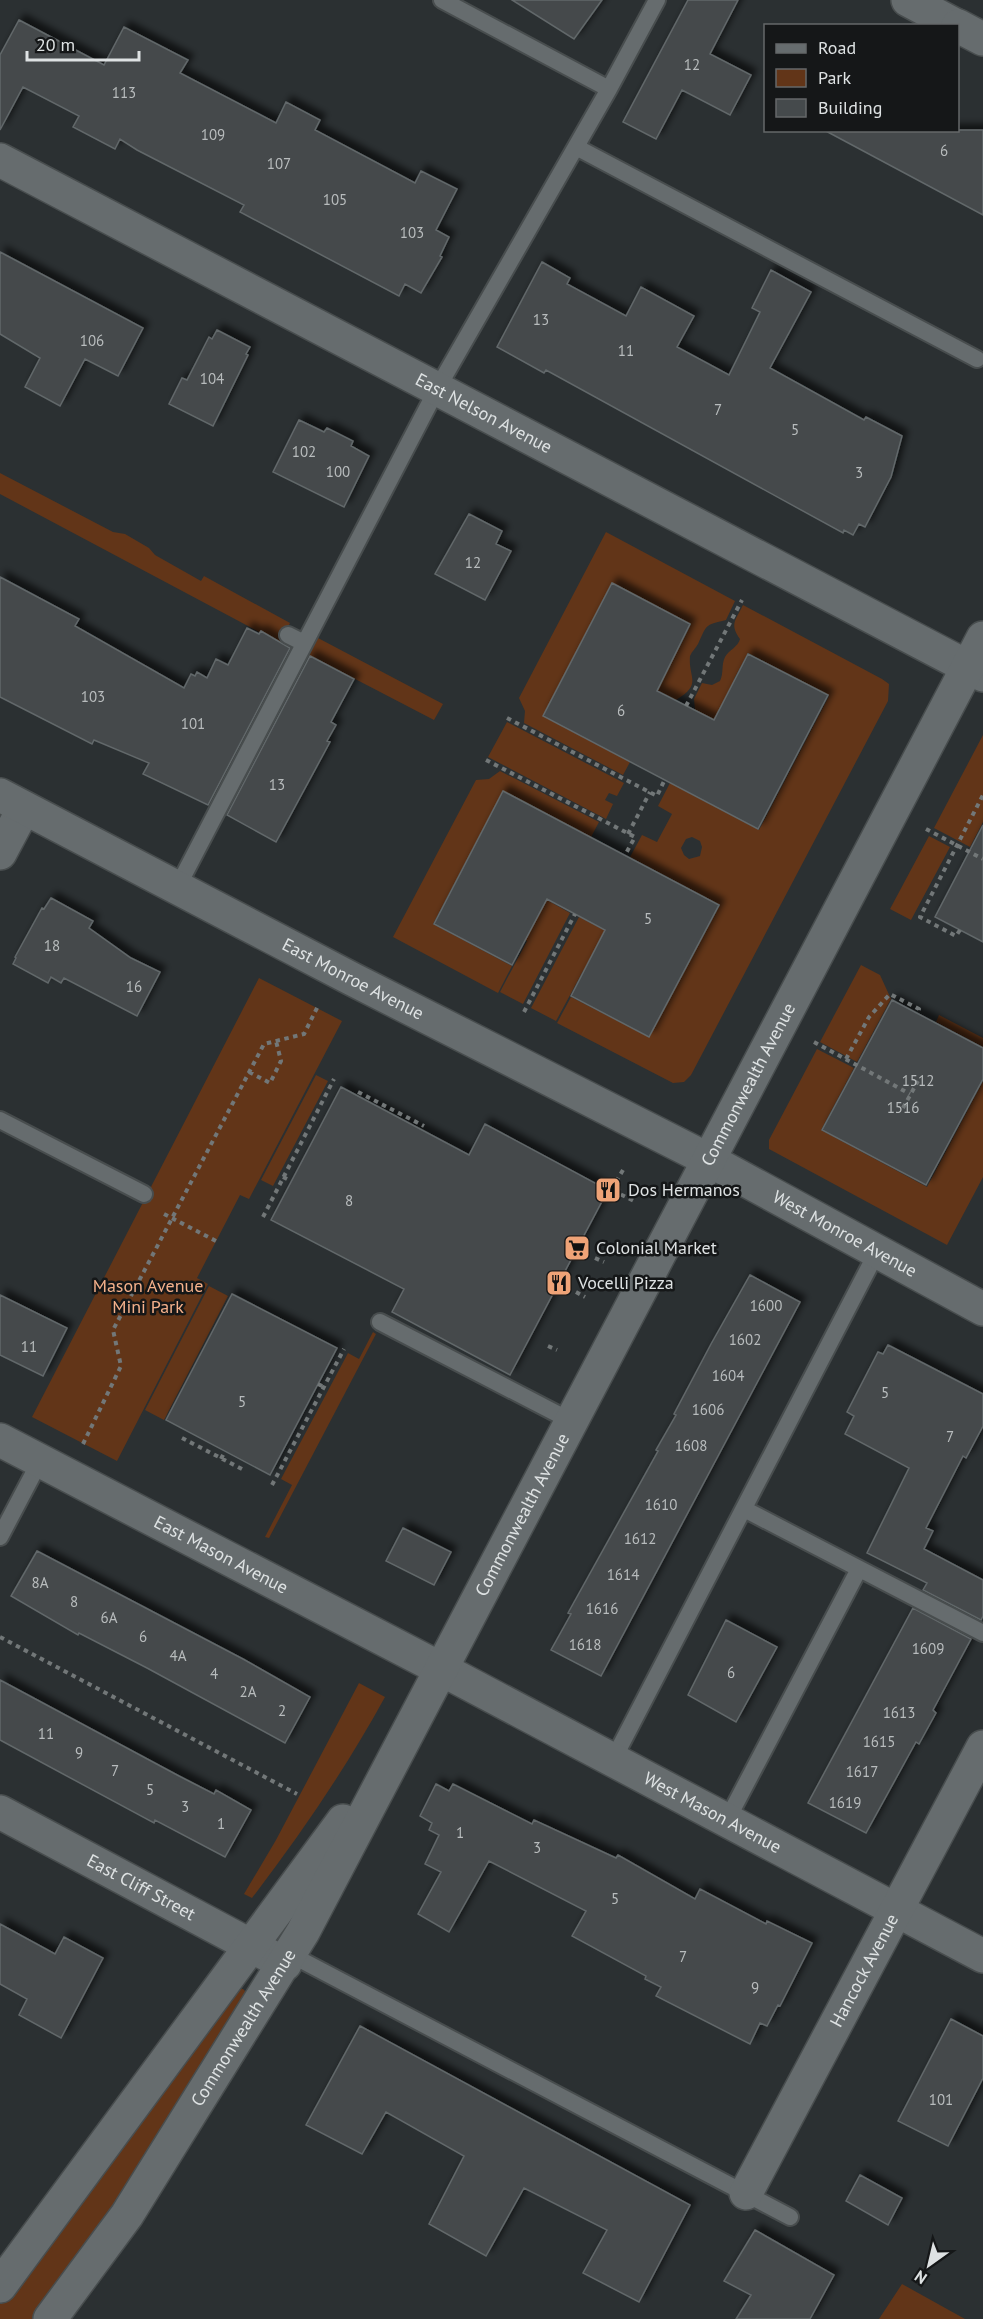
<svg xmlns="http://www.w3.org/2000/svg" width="983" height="2319" font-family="'PT Sans',sans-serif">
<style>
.green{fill:#623518;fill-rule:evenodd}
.building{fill:#454a4c;stroke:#62686a;stroke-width:1.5;filter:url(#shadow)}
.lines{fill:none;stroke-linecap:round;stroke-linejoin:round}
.service-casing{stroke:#484d4e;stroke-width:20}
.minor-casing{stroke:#484d4e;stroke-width:36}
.tertiary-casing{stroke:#484d4e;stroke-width:36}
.path{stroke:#727778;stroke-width:4;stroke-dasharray:4.5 4.5;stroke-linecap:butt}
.service{stroke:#666c6e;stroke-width:16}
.minor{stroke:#666c6e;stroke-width:33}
.tertiary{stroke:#666c6e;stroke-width:33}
.labels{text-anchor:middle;stroke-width:5;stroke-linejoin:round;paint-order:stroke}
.number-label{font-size:15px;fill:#b8bcbd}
.street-label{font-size:18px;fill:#dee2e3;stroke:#151718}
.poi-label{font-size:18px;fill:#dee2e3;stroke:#151718;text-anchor:start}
.park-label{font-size:18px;fill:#f5b18b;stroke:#151718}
</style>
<defs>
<filter id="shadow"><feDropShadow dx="5.5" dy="-5.5" stdDeviation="3" flood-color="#0009"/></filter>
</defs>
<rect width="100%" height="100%" fill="#2b3032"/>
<path class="green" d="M0,473L113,532L125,534L149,548L155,555L201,581L204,576L290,623L280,643L0,494Z
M606,532L735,601L726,620C704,625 707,625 698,644C696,648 692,651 690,656C688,678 703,684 676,700L644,683L666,643L678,650L691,624L612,583L543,716L630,762L623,775L524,723L525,711L519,698Z
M743,605L882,679L889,684L888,701L691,1075L684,1082L673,1083L557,1023L571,997L649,1037L720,905L630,857L642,835L657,842L672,814L658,806L670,783L759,830L829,696L748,653L734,679L746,685L725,725L695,710L694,699L702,683L712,685L720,681C724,673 721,665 725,657C729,650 738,647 740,639C729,624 736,620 743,605ZM692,837L700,841L702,847L700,856L689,859L684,855L681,848L686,839Z
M318,638L443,704L434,720L309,655Z
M507,722L624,783L617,796L609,793L605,800L613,804L606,819L488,757Z
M983,735V822L970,847L934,828Z
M500,771L599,822L591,837L503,791L433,924L512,966L498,993L393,937L476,780L489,779Z
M929,836L950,847L911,920L890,909Z
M536,894L570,913L523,1004L500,992L527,941L515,934Z
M579,917L617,937L596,977L583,971L556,1021L531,1008Z
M861,965L880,975L891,999L857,1062L820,1042Z
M259,978L342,1021L249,1199L240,1195L197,1278L208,1284L117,1461L32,1417Z
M939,1015L983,1038V1047L936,1022Z
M817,1049L854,1068L821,1130L927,1187L983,1081V1177L947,1245L769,1149V1140Z
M316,1075L328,1081L273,1186L261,1180Z
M209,1286L228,1296L164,1420L145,1410Z
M373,1332L376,1334L269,1538L265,1537L292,1485L281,1479L348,1353L359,1359Z
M359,1683L385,1697C346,1768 301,1834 252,1898L244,1894L276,1840Z
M240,1989H243L248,1994C181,2106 112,2214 34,2319H0V2301Z
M902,2284L965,2319H879Z"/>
<path class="building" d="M512,0H602L574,39Z
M688,0H738L710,54L751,75L730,115L682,90L656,139L623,122Z
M19,20L104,65L124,27L188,60L180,73L276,123L286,102L320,120L315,130L415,183L421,171L457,189L436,230L449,237L440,256L442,257L421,293L405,284L399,296L240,212L244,205L137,150L120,139L115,149L73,127L79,116L23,87L0,130V55Z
M824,130H983V215Z
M0,252L143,328L118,376L85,359L60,406L25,387L40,358L0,334Z
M542,262L570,278L567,284L626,316L641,287L694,316L677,347L729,375L760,312L752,308L771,270L811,292L770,368L864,420L866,417L902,436L891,477L865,527L859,524L853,535L844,530L843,533L546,370L544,373L497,347Z
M217,330L250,347L246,354L248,355L213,426L169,404L182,378L187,380L209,337L212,339Z
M299,420L324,432L327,428L353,441L351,446L369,456L344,507L273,472Z
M469,514L502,531L496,544L511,551L485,600L435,574Z
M0,577L79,619L75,626L184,688L191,674L195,676L197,672L207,678L216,659L228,665L247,628L259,634L261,631L290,648L208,805L143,774L149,763L94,740L92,744L0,697Z
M612,583L690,624L657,691L714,720L748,654L828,695L758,829L543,716Z
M310,656L354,679L331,722L336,725L327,741L330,742L276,842L227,815Z
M503,791L719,905L649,1037L571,996L605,930L575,914L547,899L512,965L434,924Z
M983,825V942L935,917Z
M51,898L93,921L89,928L131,958L160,972L137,1016L64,978L61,983L51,977L48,983L13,964L16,958L15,957L42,908L44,909Z
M892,1000L983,1048V1079L926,1185L822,1130Z
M341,1087L469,1155L485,1124L608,1190L510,1375L392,1312L404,1289L271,1220Z
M750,1275L800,1302L601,1676L551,1650L571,1614L568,1613L658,1451L656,1450L676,1415L674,1414L711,1344Z
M232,1294L337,1348L270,1475L166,1420Z
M0,1295L67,1328L43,1376L0,1355Z
M888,1345L983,1394V1426L966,1458L963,1456L926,1528L933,1531L924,1549L983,1580V1616L981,1620L923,1590L927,1583L867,1553L909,1468L845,1434L854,1416L847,1412L878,1352L883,1354Z
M403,1528L451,1552L434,1585L386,1561Z
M37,1551L243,1659L310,1697L285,1743L147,1668L79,1633L78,1635L11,1596Z
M913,1608L971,1639L933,1710L936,1713L919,1744L916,1742L866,1833L808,1803Z
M726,1620L777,1647L736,1722L688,1695Z
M0,1680L179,1776L214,1794L216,1790L251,1810L225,1857L155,1820L154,1823L0,1740Z
M436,1784L449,1791L453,1784L532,1824L534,1820L616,1858L618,1855L695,1899L700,1889L766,1924L767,1921L812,1943L780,2006L778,2005L767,2026L760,2023L750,2044L656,1996L661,1987L645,1979L646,1976L572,1936L586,1911L489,1861L449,1932L418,1914L441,1872L425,1864L439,1835L429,1830L432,1823L420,1816Z
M0,1924L55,1954L64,1937L103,1958L61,2038L19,2015L27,1999L0,1984Z
M951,2019L983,2036V2078L948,2146L898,2121Z
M360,2026L690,2205L639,2302L583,2273L607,2230L524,2188L486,2256L429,2224L464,2156L386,2112L362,2154L306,2125Z
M860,2175L902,2198L888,2225L846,2201Z
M755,2230L834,2275L810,2319H736L751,2295L724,2281Z"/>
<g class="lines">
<g class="service-casing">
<path id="service" d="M442,0L609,89
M576,147L977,359
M288,635L304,643
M177,888L437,389L609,89L657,0
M0,1120L144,1194
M380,1322L571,1421
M744,1509L983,1633
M0,1537L40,1461
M613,1760L877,1252
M727,1820L859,1569
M285,1964L296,1959L301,1960L790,2217"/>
</g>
<g class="minor-casing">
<g id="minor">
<path d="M908,0L957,26"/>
<path d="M958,26L983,39"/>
<path id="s1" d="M0,160L983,675"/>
<path d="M0,853L24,808"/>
<path id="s2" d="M0,1440L441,1669L983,1956"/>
<path id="s3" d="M0,1812L285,1964"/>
<path id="s4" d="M746,2193L983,1747"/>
</g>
</g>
<g class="tertiary-casing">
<g id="tertiary">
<path id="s5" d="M0,795L352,979L707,1159L983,1309"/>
<path d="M0,2286L343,1821"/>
<path id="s6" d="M50,2319L127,2215L303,1932L983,638"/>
</g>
</g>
<path class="path" d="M686,706L742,600
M507,718L657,796L665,779
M486,760L635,837L625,855
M926,829L983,859
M628,834L650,792
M960,930L956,936L920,917L983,795
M524,1012L575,914
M814,1042L910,1094
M846,1059L869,1017L890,994L919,1009L917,1013
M249,1072L270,1083L281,1061L276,1041
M358,1092L424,1126
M903,1108L918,1081
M623,1170L617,1180L620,1194L636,1202
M283,1177L291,1181
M608,1190L619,1188
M164,1214L216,1241
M263,1217L334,1079
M595,1258L604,1262
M576,1292L585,1297
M548,1346L557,1350
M318,1384L324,1387
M182,1438L242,1469
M83,1444L121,1366L113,1330L264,1044L304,1034L319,1004
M221,1459L225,1451
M272,1485L344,1349
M0,1637L297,1794"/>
<use href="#service" class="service"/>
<use href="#minor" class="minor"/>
<use href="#tertiary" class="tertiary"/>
</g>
<defs>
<g id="restaurant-square" transform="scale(1.35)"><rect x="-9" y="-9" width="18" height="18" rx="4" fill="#efa377" stroke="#151718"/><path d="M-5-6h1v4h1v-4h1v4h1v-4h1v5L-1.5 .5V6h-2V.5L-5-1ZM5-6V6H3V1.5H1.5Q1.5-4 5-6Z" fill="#111"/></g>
<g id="supermarket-square" transform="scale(1.35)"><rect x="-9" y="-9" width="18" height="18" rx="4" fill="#efa377" stroke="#151718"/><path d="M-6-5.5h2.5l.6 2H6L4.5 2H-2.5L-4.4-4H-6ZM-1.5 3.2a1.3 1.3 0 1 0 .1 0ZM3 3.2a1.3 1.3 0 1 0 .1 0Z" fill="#111"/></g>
</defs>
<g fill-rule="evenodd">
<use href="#restaurant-square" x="608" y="1190"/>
<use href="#supermarket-square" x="577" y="1248"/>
<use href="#restaurant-square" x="559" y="1283"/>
</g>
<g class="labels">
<g class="number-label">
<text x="692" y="70">12</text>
<text x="124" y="98">113</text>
<text x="213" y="140">109</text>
<text x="944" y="156">6</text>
<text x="279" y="169">107</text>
<text x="335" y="205">105</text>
<text x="412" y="238">103</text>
<text x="541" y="325">13</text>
<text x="92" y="346">106</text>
<text x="626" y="356">11</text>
<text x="212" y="384">104</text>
<text x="718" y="415">7</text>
<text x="795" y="435">5</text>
<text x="304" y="457">102</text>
<text x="338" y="477">100</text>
<text x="859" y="478">3</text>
<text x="473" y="568">12</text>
<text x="93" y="702">103</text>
<text x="621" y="716">6</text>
<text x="193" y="729">101</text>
<text x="277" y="790">13</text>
<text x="648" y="924">5</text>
<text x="52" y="951">18</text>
<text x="134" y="992">16</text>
<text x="918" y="1086">1512</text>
<text x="903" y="1113">1516</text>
<text x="349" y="1206">8</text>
<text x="766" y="1311">1600</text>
<text x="745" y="1345">1602</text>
<text x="29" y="1352">11</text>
<text x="728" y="1381">1604</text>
<text x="885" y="1398">5</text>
<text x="242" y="1407">5</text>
<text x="708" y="1415">1606</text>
<text x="950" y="1442">7</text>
<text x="691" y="1451">1608</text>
<text x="661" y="1510">1610</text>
<text x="640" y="1544">1612</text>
<text x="623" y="1580">1614</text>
<text x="40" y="1588">8A</text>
<text x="74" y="1607">8</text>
<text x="602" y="1614">1616</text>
<text x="109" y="1623">6A</text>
<text x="143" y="1642">6</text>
<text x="585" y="1650">1618</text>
<text x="928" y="1654">1609</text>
<text x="178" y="1661">4A</text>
<text x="731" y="1678">6</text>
<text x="214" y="1679">4</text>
<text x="248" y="1697">2A</text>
<text x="282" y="1716">2</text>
<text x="899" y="1718">1613</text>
<text x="46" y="1739">11</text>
<text x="879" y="1747">1615</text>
<text x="79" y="1758">9</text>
<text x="115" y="1776">7</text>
<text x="862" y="1777">1617</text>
<text x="150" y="1795">5</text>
<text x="845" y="1808">1619</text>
<text x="185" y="1812">3</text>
<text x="221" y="1829">1</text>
<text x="460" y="1838">1</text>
<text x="537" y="1853">3</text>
<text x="615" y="1904">5</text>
<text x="683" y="1962">7</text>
<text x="755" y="1993">9</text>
<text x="941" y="2105">101</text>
</g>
<g class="street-label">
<text dy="6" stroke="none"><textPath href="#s1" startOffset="546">East Nelson Avenue</textPath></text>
<text dy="6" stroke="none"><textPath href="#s5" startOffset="398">East Monroe Avenue</textPath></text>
<text dy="6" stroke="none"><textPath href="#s6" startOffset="1420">Commonwealth Avenue</textPath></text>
<text dy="6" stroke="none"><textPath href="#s5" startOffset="952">West Monroe Avenue</textPath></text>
<text dy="6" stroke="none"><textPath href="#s6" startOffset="934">Commonwealth Avenue</textPath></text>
<text dy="6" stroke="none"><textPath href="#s2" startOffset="249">East Mason Avenue</textPath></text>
<text dy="6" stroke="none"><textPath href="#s2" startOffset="804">West Mason Avenue</textPath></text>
<text dy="6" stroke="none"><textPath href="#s3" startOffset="160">East Cliff Street</textPath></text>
<text dy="6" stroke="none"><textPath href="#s4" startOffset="252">Hancock Avenue</textPath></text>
<text dy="6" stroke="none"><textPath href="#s6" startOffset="350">Commonwealth Avenue</textPath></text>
</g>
<g class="poi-label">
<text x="628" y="1196">Dos Hermanos</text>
<text x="596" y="1254">Colonial Market</text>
<text x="578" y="1289">Vocelli Pizza</text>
</g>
<g class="park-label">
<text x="148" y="1292">Mason Avenue<tspan x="148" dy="21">Mini Park</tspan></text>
</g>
</g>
<rect x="764" y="24" width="195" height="108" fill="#151718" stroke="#656869" stroke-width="1.5"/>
<rect x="776" y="44" width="30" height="9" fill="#666c6e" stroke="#656869" stroke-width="1.5"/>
<text x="818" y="54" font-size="18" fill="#dee2e3">Road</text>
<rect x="776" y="69" width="30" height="18" fill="#623518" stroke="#656869" stroke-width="1.5"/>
<text x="818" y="84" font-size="18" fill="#dee2e3">Park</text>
<rect x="776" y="99" width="30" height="18" fill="#454a4c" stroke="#656869" stroke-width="1.5"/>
<text x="818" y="114" font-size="18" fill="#dee2e3">Building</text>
<g transform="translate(929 2265) rotate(214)" stroke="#151718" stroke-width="4.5" paint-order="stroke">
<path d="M0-4.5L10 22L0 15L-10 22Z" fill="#dee2e3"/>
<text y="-9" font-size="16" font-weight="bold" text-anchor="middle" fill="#dee2e3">N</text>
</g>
<path d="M27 51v9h112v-9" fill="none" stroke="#dee2e3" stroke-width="3"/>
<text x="36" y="51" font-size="18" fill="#dee2e3" stroke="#151718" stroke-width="4.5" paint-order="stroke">20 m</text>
</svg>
